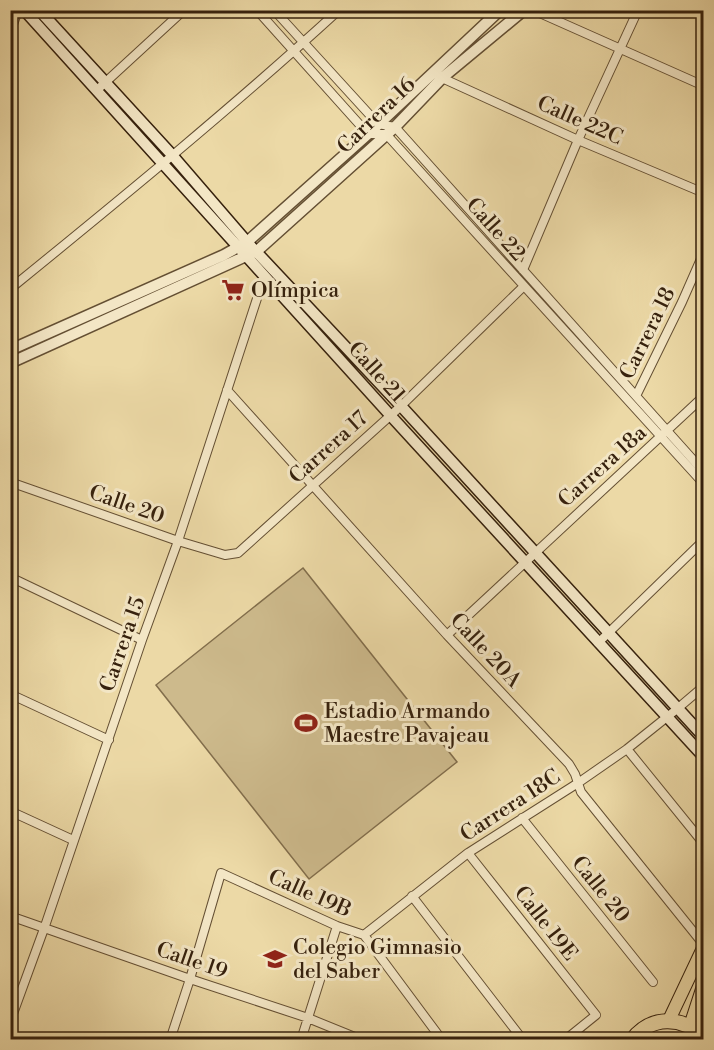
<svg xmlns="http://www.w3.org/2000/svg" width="714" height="1050" font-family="'Libre Bodoni',serif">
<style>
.green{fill:#cdba8c;stroke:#826e4c;stroke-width:1.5}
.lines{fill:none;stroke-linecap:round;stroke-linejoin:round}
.minor-casing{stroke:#644f33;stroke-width:10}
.tertiary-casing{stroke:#644f33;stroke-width:13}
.secondary-casing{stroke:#36210d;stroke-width:13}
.primary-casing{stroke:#36210d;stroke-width:14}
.trunk-casing{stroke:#36210d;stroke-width:16}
.minor{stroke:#f3e6c5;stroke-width:8}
.tertiary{stroke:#f3e6c5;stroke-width:10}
.secondary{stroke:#f3e6c5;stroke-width:10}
.primary{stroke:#ecd9a6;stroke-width:12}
.trunk{stroke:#ecd9a6;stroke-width:14}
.labels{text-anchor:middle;stroke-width:6;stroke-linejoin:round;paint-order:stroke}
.street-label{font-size:21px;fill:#36210d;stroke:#f3e6c5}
.poi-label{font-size:21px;fill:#36210d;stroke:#f3e6c5;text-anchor:start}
</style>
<rect width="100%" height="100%" fill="#ecd9a6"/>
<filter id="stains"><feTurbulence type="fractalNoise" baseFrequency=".00333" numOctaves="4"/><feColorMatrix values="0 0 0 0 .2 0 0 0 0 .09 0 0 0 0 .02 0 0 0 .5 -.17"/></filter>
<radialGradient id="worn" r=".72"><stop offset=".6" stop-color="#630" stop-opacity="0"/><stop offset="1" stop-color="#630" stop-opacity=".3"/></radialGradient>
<path class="green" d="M303,568L457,762L309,879L156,685Z"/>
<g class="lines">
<g class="minor-casing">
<path id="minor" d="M257,10L368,134H386L704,484
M274,10L378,124L395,127L704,472
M533,10L704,86
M10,33L18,10
M442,78L578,140L704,193
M97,90L184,10
M523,270L578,140L638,10
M10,289C122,198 233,107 339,10
M227,390L447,635L569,764L575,774L581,792L704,945
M636,396L682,302L704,252
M10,482L178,541L225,555L238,553L401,406L524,286
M10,577L142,640
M447,635L704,396
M598,643L704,540
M10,694L109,740
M627,749L704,844
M10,811L73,840
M522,818L653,982
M468,853L596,1015L565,1040
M412,896L523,1040
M10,916L190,979L308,1018L362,1040
M364,935L468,853L578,783L627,749L677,709L704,686
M10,1022L45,926L142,640L178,541L264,277
M170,1040L190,979L221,873L337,926L364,935L442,1040
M301,1040L337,926"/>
</g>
<g class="tertiary-casing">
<path id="tertiary" d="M10,350L224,255L247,242L368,134L500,10
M10,363L257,251L395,127L442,78L524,10"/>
</g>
<g class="secondary-casing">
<path id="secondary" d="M24,10L390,415L704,757
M39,10L172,155L247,242L401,406L704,737"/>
</g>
<g class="primary-casing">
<path id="primary" d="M669,1020L704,946
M690,1026L704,983"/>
</g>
<g class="trunk-casing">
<path id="trunk" d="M632,1040C651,1015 682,1016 704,1037"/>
</g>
<use href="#minor" class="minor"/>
<use href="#tertiary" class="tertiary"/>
<use href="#secondary" class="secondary"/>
<use href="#primary" class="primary"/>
<use href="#trunk" class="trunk"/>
</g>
<defs>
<g id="supermarket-bare" transform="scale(1.8)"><path d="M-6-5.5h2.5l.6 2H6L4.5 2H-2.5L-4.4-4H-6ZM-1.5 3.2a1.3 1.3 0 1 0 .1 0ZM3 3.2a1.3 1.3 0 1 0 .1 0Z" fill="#8f2418" stroke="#f3e6c5" stroke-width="2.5" paint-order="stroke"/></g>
<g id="stadium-bare" transform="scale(1.8)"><path d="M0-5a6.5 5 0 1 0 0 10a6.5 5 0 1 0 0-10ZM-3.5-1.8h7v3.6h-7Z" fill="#8f2418" stroke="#f3e6c5" stroke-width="2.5" paint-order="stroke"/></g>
<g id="school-bare" transform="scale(1.8)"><path d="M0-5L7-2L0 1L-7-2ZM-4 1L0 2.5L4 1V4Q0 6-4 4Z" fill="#8f2418" stroke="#f3e6c5" stroke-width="2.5" paint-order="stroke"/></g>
</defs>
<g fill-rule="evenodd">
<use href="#supermarket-bare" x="233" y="290"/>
<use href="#stadium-bare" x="306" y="723"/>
<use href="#school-bare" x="275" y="959"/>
</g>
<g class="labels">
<g class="street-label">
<text transform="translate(376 115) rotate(-44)" y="7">Carrera 16</text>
<text transform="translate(580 120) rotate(24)" y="7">Calle 22C</text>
<text transform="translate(496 229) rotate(48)" y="7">Calle 22</text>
<text transform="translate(647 333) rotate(-64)" y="7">Carrera 18</text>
<text transform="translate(377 372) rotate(48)" y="7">Calle 21</text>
<text transform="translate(328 447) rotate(-42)" y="7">Carrera 17</text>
<text transform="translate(602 466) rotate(-42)" y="7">Carrera 18a</text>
<text transform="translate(127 504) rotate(19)" y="7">Calle 20</text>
<text transform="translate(122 644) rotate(-71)" y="7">Carrera 15</text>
<text transform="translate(486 650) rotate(47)" y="7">Calle 20A</text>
<text transform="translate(510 805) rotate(-33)" y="7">Carrera 18C</text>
<text transform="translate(601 889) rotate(51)" y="7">Calle 20</text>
<text transform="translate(310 893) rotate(24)" y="7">Calle 19B</text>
<text transform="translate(546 923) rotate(52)" y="7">Calle 19E</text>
<text transform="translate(192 960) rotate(19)" y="7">Calle 19</text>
</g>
<g class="poi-label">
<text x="251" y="297">Olímpica</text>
<text x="324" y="718">Estadio Armando<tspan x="324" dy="24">Maestre Pavajeau</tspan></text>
<text x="293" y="954">Colegio Gimnasio<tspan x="293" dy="24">del Saber</tspan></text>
</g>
</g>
<rect width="714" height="1050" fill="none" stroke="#ecd9a6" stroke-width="36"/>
<rect x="12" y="12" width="690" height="1026" fill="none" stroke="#36210d" stroke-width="3"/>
<rect x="18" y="18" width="678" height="1014" fill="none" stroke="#36210d" stroke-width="1.5"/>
<rect width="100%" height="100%" filter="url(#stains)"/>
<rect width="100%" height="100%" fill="url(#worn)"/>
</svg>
